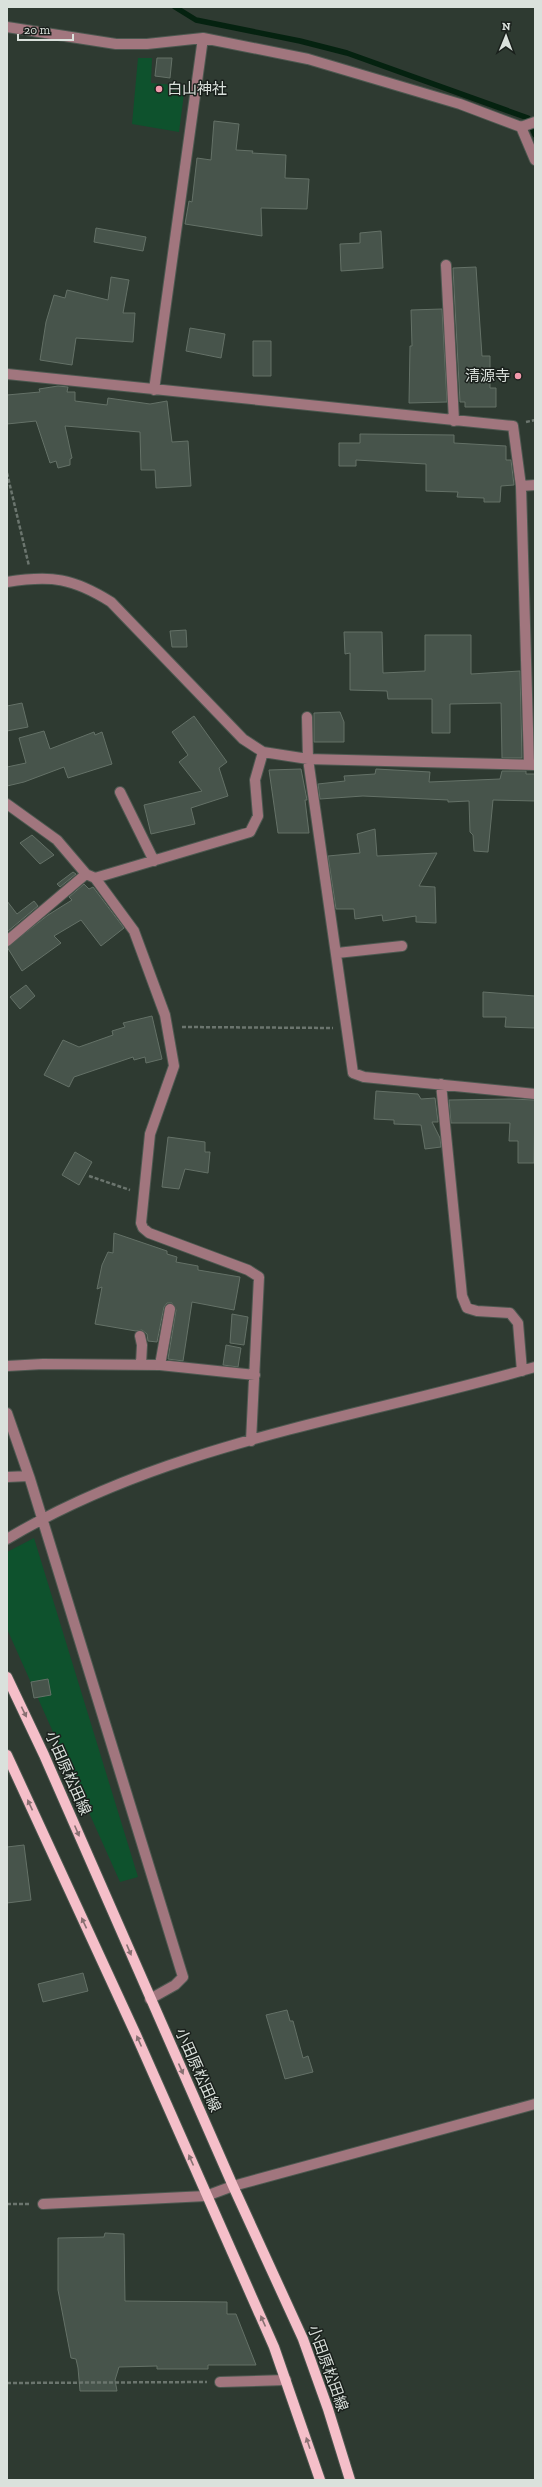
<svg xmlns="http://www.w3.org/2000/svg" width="542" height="2487" font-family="'Zilla Slab','Noto Sans JP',serif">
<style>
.green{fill:#0e522d}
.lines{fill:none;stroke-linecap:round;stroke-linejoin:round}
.stream{stroke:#052210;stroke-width:5.5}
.building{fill:#47544b;stroke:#647167}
.minor-casing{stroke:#4d5850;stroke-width:12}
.major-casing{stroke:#4d5850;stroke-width:12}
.path{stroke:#6b756e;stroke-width:2.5;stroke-dasharray:4 2;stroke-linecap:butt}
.minor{stroke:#a1767e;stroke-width:10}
.major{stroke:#f5bfc9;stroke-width:10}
.oneway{fill:#887072}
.poi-dot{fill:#f29aac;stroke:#1a201c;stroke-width:1.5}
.labels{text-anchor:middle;stroke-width:3;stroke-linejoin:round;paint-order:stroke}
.poi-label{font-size:15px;fill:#dae1dc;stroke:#1a201c;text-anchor:start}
.street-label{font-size:15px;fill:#dae1dc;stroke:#1a201c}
</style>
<rect width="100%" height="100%" fill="#2e3a31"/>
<path class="green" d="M138,58H152L151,83L185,86L179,132L132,124Z
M34,1538L138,1877L120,1882L7,1629V1552Z"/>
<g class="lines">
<path class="stream" d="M175,7L196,20L300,41L347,53L528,118L535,135"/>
</g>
<path class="building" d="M157,58H172L170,78L155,76Z
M214,121L239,124L236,150L253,151L252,153L286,155L285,178L309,179L307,209L261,208L262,236L185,224L189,201L192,202L197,158L211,160Z
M96,228L146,237L143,251L94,242Z
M381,231L383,268L341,271L340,244L360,243V233Z
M476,267L482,356H490V388H496V407H465V402H460L453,268Z
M111,277L129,280L123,313H135L133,342L76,338L72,365L40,360L46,322L54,295L65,298L67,290L108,300Z
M442,309L447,402L409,403L410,346H412L411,310Z
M190,328L225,334L221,358L186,351Z
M253,341H271V376H253Z
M58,386L68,387L67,392H75V401L107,405L108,398L150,404L167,401L172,442L188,441L191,486L156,488L155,470H141L140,432L65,426L72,458L70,459V465L58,468L56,461L50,463L36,421L7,424V395L40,392L39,389Z
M360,434L454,435V443L506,446V460H511L514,485L501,486L500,502H484V498L457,497L458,492L426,491V464L356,460V466H339V443H360Z
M186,630L187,647H172L170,631Z
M344,632H382L383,673L425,671V635H471V674L520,671L522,758H502L501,703L450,704V733H432V699H388L387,691L350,690V653L345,654Z
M22,703L28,727L7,731V706Z
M340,712L344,722V742H314V713Z
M194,716L227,762L219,768L228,796L191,808L195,824L151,834L144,805L202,791L179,762L188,755L172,732Z
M44,731L50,749L94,732L95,735L102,732L112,764L68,778L64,767L24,782L7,786V767L26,763L19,738Z
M301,769L307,800H305L309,833H278L269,770Z
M376,769L430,772L429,782L500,779L502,771H526V774H535V801L493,800L488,852L474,851L473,835L470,832L469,801L448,802V800L363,796L320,799L318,784L345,781L344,776L375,774Z
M375,829L377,856L437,853L419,886L435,887L436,923L416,922V916L383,921L382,915L355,919L354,909H336L328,856L360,853L357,834Z
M32,835L54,855L40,864L20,843Z
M73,872L76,874L60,887L57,884Z
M84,884L89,889L93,887L124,928L101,946L81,920L54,936L61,943L22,971L7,947L48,915L72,900L69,897Z
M7,901L17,914L34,901L38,906L7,932Z
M26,985L35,996L20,1009L10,997Z
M483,992L535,996V1028L505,1027L506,1017H483Z
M152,1016L162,1059L146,1063L145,1057L134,1060L133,1057L74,1077L69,1087L44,1075L63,1040L79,1047L113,1035L112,1031L125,1027L123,1023Z
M376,1091L418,1094L421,1099L435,1098L438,1122H432L440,1138L441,1147L425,1149L421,1125L394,1124V1120L374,1119Z
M510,1099L535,1100L534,1163H518V1141H509L510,1123H451L449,1100Z
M168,1137L205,1142V1152H210L208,1173L185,1169L179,1189L162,1187Z
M75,1152L92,1162L79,1185L62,1175Z
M114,1233L167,1251V1254L177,1257L176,1262L198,1266V1270L240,1277L234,1310L192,1302L183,1361L168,1359L176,1310L172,1303H167L164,1307L157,1342L148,1341L147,1334L142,1330L136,1331L95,1324L102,1287L97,1289L102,1265L108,1252L113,1253Z
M232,1314L248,1317L244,1345L230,1343Z
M226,1345L241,1348L238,1367L223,1365Z
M48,1679L51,1695L34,1698L31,1682Z
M24,1845L31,1900L7,1903V1847Z
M83,1973L88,1991L43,2002L38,1984Z
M287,2010L290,2021H293L303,2058L308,2056L313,2072L285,2079L266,2015Z
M105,2233L124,2234L125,2301L227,2302V2314H236L256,2365H208V2369H157V2366L119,2367L115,2380L117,2391H80L78,2368L76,2359L71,2358L58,2290V2238L104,2237Z"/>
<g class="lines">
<g class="minor-casing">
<path id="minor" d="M7,27L116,44H147L203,38L308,59L460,104L521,127L535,122
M521,127L535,160
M446,265L454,421
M7,374L513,426L521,486L529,764
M154,390L203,38
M521,486L535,485
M7,582C51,575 73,578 111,602L243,739L263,752L308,759L535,765
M307,717L308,759L353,1073L364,1077L535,1094
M120,792L154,861
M7,804L57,840L86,874L95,878L134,931L165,1015L174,1066L150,1134L141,1223L143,1228L149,1233L248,1270L259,1277L251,1441
M95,878L250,832L258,816L255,780L263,752
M7,941L86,874
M337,953L402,946
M441,1084L462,1296L467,1308L477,1311L510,1313L518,1323L522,1371
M140,1336L142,1345L141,1364
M160,1365L170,1309
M7,1366L43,1364L160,1365L255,1375
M7,1413L30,1479L183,1977L175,1985L150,1999
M7,1477L29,1476
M7,1539C167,1443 358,1418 535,1367
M43,2204L206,2196L233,2186L535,2104
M220,2382L286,2380"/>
</g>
<g class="major-casing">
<path id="major" d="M7,1677L44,1755L233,2186L303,2339L328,2409L350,2480
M7,1755L137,2037L274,2347L320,2480"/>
</g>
<path class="path" d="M526,422L535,420
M7,473L29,566
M182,1027L333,1028
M89,1176L130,1190
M7,2204H30
M7,2383L207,2382"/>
<use href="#minor" class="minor"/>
<use href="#major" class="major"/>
</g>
<defs><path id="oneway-solid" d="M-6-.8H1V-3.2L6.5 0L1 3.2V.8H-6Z"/></defs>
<g class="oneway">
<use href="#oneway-solid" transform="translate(24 1712) rotate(64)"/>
<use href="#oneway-solid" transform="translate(30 1805) rotate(-115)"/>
<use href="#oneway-solid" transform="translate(77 1831) rotate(67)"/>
<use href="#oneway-solid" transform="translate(84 1923) rotate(-115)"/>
<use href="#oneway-solid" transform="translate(129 1950) rotate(67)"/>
<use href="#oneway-solid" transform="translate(139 2041) rotate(-114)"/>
<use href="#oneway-solid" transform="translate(181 2069) rotate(66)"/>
<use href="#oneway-solid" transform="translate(191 2160) rotate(-114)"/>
<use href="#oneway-solid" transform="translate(263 2321) rotate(-114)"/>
<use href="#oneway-solid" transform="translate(308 2443) rotate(-109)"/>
</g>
<g class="poi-dot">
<circle cx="159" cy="89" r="4"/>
<circle cx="518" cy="376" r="4"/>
</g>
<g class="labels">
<g class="poi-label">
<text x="167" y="94">白山神社</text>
<text x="510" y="381" text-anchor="end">清源寺</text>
</g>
<g class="street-label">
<text transform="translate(68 1773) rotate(66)" y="5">小田原松田線</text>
<text transform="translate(198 2070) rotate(66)" y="5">小田原松田線</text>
<text transform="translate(328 2368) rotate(70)" y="5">小田原松田線</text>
</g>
</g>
<rect width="542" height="2487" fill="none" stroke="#dae1dc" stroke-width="16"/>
<g transform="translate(506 36) rotate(1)" stroke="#1a201c" stroke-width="3" paint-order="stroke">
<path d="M0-3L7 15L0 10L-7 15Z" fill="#dae1dc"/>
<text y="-6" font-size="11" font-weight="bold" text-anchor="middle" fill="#dae1dc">N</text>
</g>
<path d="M18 34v6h55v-6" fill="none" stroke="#dae1dc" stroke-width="2"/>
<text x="24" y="34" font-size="12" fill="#dae1dc" stroke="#1a201c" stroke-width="3" paint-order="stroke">20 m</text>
</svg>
